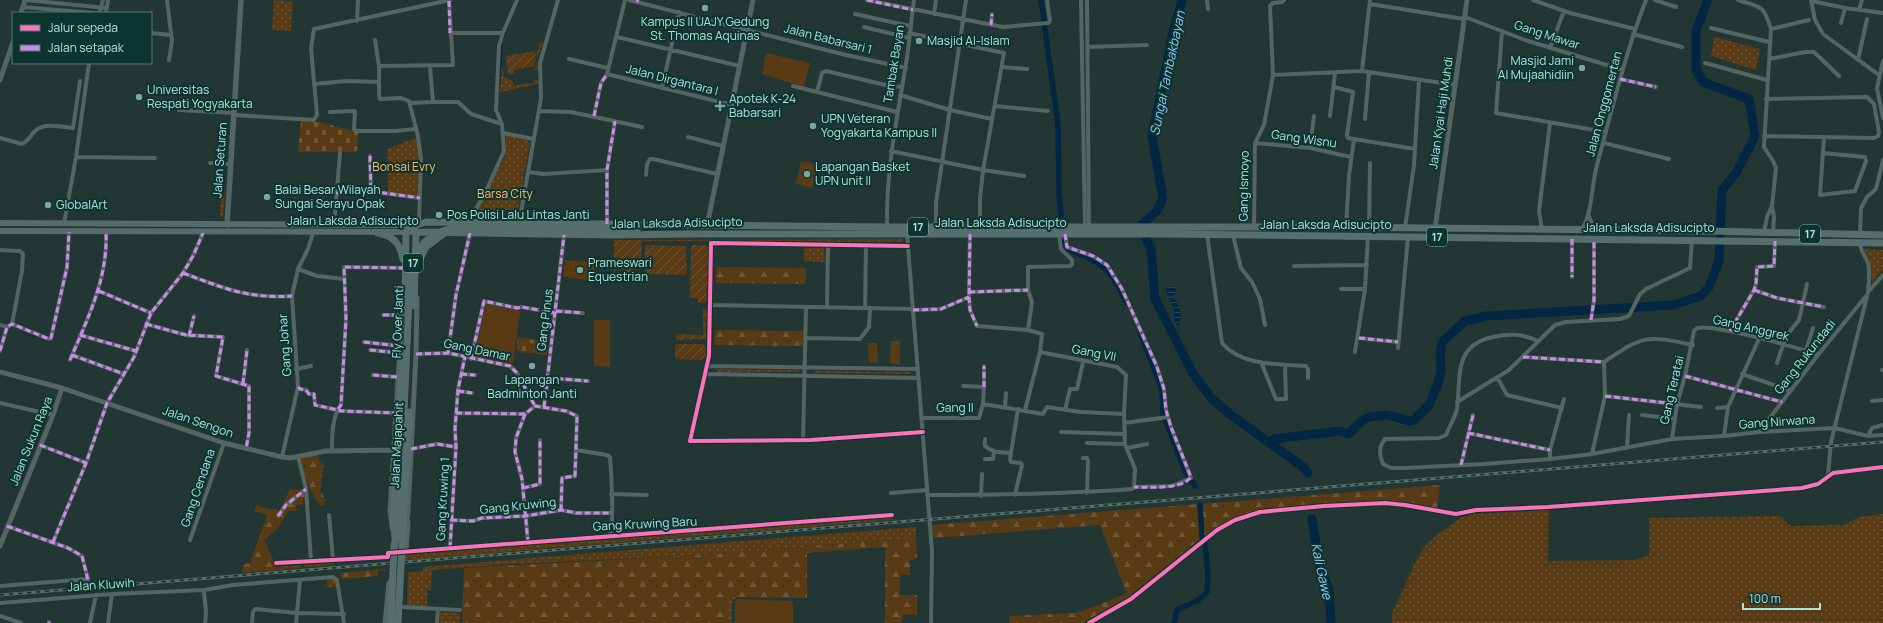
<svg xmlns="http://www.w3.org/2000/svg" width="1883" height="623" font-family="Manrope,sans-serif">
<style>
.grass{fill:url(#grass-dots)}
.forest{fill:url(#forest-firs)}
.cemetery{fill:url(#cemetery-stones)}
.garden{fill:url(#garden-furrows)}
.pitch{fill:#583b14}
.water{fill:url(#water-rules)}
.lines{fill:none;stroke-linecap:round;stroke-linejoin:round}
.stream{stroke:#032742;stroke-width:1.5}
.canal{stroke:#032742;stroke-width:5.5}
.river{stroke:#032742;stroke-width:9}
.minor{stroke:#536663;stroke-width:4}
.tertiary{stroke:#536663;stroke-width:5}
.secondary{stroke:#526765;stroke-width:5.5}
.primary{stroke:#556c6a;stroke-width:6}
.trunk{stroke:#566f6d;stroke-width:7}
.rail-casing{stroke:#5b6d6b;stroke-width:3}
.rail{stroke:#0e3430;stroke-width:1.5;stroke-dasharray:4.5;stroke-linecap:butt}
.trunk-bridge{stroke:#566f6d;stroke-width:7}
.quiet{stroke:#ca8be6;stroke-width:3;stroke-dasharray:6 3;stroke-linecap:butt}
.cycleway-casing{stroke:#0e3430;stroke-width:6}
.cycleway{stroke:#fb73b8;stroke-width:4}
.poi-dot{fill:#7da5a1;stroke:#0e3430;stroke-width:1.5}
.labels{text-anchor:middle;stroke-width:4;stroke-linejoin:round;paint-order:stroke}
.shield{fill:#0e3430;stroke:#7eada8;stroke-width:1}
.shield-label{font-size:11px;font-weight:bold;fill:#aee1db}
.poi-label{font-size:12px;fill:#aee1db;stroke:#0e3430;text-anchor:start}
.street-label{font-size:12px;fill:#aee1db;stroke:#0e3430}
.park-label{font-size:12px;fill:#fdbb75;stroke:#0e3430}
.water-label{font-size:13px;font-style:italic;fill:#95c8f8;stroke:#0e3430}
</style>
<defs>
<pattern id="grass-dots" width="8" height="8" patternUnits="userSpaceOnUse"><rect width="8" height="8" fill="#583b14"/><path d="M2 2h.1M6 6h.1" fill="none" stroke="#6d5736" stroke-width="1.8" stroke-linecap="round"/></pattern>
<pattern id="forest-firs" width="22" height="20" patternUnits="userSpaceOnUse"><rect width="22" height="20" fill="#583b14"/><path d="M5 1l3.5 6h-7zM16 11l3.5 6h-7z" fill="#6d5736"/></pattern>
<pattern id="cemetery-stones" width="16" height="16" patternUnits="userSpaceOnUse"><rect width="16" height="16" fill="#583b14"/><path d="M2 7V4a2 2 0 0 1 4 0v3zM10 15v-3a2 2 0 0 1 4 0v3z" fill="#6d5736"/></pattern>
<pattern id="garden-furrows" width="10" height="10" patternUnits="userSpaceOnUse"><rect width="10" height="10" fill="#583b14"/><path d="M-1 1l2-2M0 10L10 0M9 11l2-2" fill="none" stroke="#6d5736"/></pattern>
<pattern id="water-rules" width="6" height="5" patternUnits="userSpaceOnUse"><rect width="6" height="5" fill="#032742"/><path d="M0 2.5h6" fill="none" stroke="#25465d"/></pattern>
</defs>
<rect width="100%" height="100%" fill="#223634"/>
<path class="grass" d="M274,0L293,2L291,31L272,30Z
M1714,37L1760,49L1756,70L1711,56Z
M502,64L504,77L513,81L514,86L527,83L533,84L534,79L538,81V84L500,92Z
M506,135L527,139L530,143L518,210H478L506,154Z
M418,137L420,148V197L388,193L387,149Z
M212,193L225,194L223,217L220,216L221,195Z
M804,248H824L825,262L804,261Z
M1864,249L1883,250V270L1872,283L1869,260Z
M1549,510L1548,561L1635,560L1649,555V518L1779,516L1791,526L1844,525L1859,517L1883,514V623H1392V613L1415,563L1424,547L1438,534L1460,518L1475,514Z
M893,517V520L405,560V555Z
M916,527V538L703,555L510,564L432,570L431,590H427V607L407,606L408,572L423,571V567Z
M333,560L334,565L304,567V562H309V565L317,564V561Z
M301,565V568L278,570L276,567Z
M327,579H335L336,587H327Z
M728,596L738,597L732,601V623H728Z
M440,612L460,613V623H440Z"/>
<path class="forest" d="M716,267L806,268L805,284L716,283Z
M715,330L803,331V346L714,345Z
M317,454L322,465H325C321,473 322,483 320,491L326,500L323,506L320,505C309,491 304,475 300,457Z
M1440,485L1437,509L1412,503L1386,501L1268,508L1236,517L1204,536L1202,504Z
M290,489L297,490L300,489L306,492V497L303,498V504L296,505L297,511H289L277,529L264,541L278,570L241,573L244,564L250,563L267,515L254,511L256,505L269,509L280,510Z
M1198,504L1201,538L1128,597L1082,623H1009V616L1076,613L1127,594L1100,525L934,538L932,525Z
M916,538L917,557L915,559L910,560V575H900V595H917V614L903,615L901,623H885V547L807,553V598L728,597V623H462L464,568L703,555Z
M386,569V571H378V576L341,579L340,573Z"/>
<path class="cemetery" d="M301,121L319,122L358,132L357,152H298Z
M518,337L548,342L547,355L519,352V350H516Z"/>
<path class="garden" d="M543,40L537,62L538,70L534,71L538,59L536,51L539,50L538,44Z
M535,51L536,59L534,66L514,70L515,75L508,74L506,56Z
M477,213L481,215L518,216L519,218L475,217Z
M903,239V242L642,241L641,264L636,265L635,274H624L622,268H616L614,284V240Z
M645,245L686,246L687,273L684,275L645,274Z
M693,245H704L709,248L707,300L704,303H698V299L690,297L691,248Z
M703,307L707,311L706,339L676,340V334L703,335Z
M677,344H703L706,348V356L701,360L677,359L675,357V345Z
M718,369L798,370L799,372H718L716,370Z
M814,371L910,372L911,374L814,373Z"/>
<path class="pitch" d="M766,53L810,63L804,87L762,74Z
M801,161L817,164L812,188L796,184Z
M565,260L596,263L594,281L563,277Z
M486,304L520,311L513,364L474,357Z
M594,320H610V367L594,366Z
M891,341H900V364H890Z
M868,343H877L878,362L869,363Z
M737,599L791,601L793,603V623H735V602Z"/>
<path class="water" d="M1166 291a5 5 0 1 1 10 0a5 5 0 1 1-10 0Z
M1170,297L1177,300L1181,314L1179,327L1174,320V307L1169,301Z"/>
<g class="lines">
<path class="stream" d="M503,39L508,26
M499,84L502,43"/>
<path class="canal" d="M1041,0L1058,124L1059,194L1061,215
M1064,242L1067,249C1102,263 1109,266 1126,302
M1140,332L1162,390L1163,414L1185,471L1195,486
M1200,505L1202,537
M1174,623L1177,610L1199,600L1207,592L1208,577L1205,543"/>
<path class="river" d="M1182,0L1172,37L1152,136L1163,198L1157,211L1140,226L1151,249L1155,299L1194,375L1211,398L1231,415L1303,467L1308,473
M1270,442L1274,439L1340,431L1349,434L1361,421L1369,417L1387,415L1409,421L1414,420L1429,405L1438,384L1441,370L1440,358L1442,342L1465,321L1486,316L1673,305L1701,296L1709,287L1719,261L1722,190L1736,173L1755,136L1749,99L1703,82L1696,70V31L1708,0
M1312,519L1320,569L1329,589L1331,623"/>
<path class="minor" d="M25,0L107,8
M167,0L172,41L169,60
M629,0L842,54L906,68
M867,0L1003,27L1048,23L1050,21L1047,0
M1081,0L1085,227
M1087,0L1089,227
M1207,0L1208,9
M1533,0L1570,13L1635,29
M1655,0L1676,7
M1738,0C1762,8 1763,4 1771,29L1764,147L1773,161L1776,168L1772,206L1774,217L1773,233
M1811,0L1815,20L1823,34L1879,75
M1812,1L1845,8L1883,13
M1370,4L1464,19
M23,7L93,13
M1859,10L1862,0
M99,13L103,0
M106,13L108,0
M855,14L910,26
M934,14L936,0
M1465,17L1525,40L1623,70
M357,21L358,0
M1841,23L1845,8
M991,25L992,14
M864,27L909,38
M1711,28L1769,42
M1771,29L1809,20
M1502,31L1496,113L1606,132
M151,33L171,35
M450,33H503
M909,33L1004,53L983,170L980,199V227
M1633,34L1682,47
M617,37L740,66
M375,40L379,66V82
M1087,47L1147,45
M1550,48L1564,11
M569,59L608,68
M1769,59L1805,52H1814L1839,76
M1858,60L1867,19
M1883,61L1877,88L1883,118
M1705,63L1767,80
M379,66L453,65L449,1
M1002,67L1027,69
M1362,71L1370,0
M607,74L732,105
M1273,75L1362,71L1455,85
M1620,79L1656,87
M314,84L347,81L379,82V96L380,99L401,98L409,101L418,136L421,159L419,224
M793,86L897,112
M1334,87L1353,92L1347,135L1348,138L1415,149
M662,88L679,12
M817,92L822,73L826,71L890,86L902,87
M900,95L950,110L992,119
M433,102H458L471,114L502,124
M410,103L433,102L430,66
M995,106L1048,111
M179,110L234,113
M539,111L571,112L642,127
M330,112L355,111L354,129L356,131H396L415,129
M234,115L314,120L317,115L311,48L314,29L450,0
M594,116L601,83L607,74L625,0
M1330,116L1335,73
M1365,119L1369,72
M503,133L534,139
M1764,136L1874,138L1878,136L1879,132L1874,104L1867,97L1766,99
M688,137L723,146
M0,138L22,144C29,141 30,136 35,131C44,122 61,127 73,128L80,81
M1255,143L1310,148L1351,157
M1604,143L1669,159
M1310,148L1314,116
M891,151L983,170L1024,176
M1823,153L1865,157L1866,161L1855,191L1820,195L1824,137
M370,156L371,193
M76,157L155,158
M210,163L230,164
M528,172L544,174L607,170
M646,175L647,164L650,159H653L717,174
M336,193H384L420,198
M1589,216L1594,230
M469,222L487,189L504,151L502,124L496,110L499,46L503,33L517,0
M521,223V212L541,98L540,63L558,0
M64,224L76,157L89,63
M607,224V170L615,121
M334,225L340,153
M887,227C886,173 896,123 905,70C909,47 911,23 914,0
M936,227V203L966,0
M1254,227L1255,143L1264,125L1273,75L1270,6L1273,3L1282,2L1284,0
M1346,227L1349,176L1354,139
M1369,228L1370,163
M1405,228L1414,165L1419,80
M1542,230L1539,211L1550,123
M1582,230C1593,210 1591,187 1597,165C1612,110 1625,54 1646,0
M1764,233L1767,217L1772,206
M907,234L932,551L931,623
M970,234L969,297L970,310L977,326L1028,330L1042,334L1040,352L1025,410
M1207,234L1222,343C1241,366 1278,364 1306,366L1308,369V378
M1233,235L1241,268L1252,282L1260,299L1265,325
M1860,235L1861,208L1867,197L1876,189L1883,160
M1572,239V277
M1860,242C1860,251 1865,255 1868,263C1870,272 1869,282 1868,291
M908,246L711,243L709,356L690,441L811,440L923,432
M0,250L20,251L23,254L22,271L12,324
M1294,266L1367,265
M298,269L317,276L344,279
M183,273C223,288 248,299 292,296
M1341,289H1365
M1754,290L1777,298L1824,307
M99,291L151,313
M969,292L1028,290
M710,305L913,309
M827,307L828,245
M865,308L866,245
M913,310L941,309L969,297
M556,311L583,313
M383,315H401
M1591,320L1594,300V240
M146,324L186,335L223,337L216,376L249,386V433L246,449
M0,325L7,327
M1028,330L1032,302L1028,290V267L1070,266L1072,264V260L1061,249L1059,234
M1730,331L1754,290L1756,284L1757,267L1774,266L1775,241
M80,335L136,351
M189,336L194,316
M805,338L860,339L869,327L870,308
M1359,338L1398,342
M1538,341C1523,334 1510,333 1493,337C1453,345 1461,378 1457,409C1455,418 1449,427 1446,435L1439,438L1385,439C1379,446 1379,455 1383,464L1391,468H1405L1484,464L1550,459L1592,454L1672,439L1724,436L1759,432L1835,428L1868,436L1883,435
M364,342L400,346
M1398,348L1408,237
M370,350L400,353
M1806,350L1813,328
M0,351L7,327L12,324L49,339L51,338L67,267L69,232
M1040,352L1117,367L1126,375L1124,414
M1355,352L1365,289L1368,236
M448,353L456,295L470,233
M416,354L448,353L510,366L517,373L535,406
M72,355L124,374
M1523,357L1604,362
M471,359L484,301L517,308L522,307L555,313
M70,360C88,318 108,278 106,232
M1261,362L1276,399H1286L1285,365
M1604,362C1644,335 1646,335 1693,345
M1777,363L1783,345L1791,330L1799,320L1807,284
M707,366L918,369
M296,369L311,366
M1882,370H1883
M461,374L475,375
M705,374L918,378
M1742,374L1791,391
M373,375L398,377
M1685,376L1782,402
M1497,377L1507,395L1562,408
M548,378L588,381
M243,384L247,350
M298,387L300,389L306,390L309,394H314L315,405L342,411L395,413
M984,387V366
M458,391L472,393
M1605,396L1701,407
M1872,401L1883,400
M1457,402L1509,370L1555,325L1566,322L1620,319L1629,316L1640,294L1646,289L1690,268L1692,240
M0,403L53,415
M983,404L1043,414L1047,407L1081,412L1124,414L1125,444L1135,469L1134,487
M544,407L564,235
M1005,407L1006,393
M1717,408L1728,407
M1065,410L1070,389H1077L1083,362
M456,413L525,414L535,406L566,411L577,416L575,476L562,478L561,510
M525,414L516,438L515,452L522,479L528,542
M1642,415L1675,419
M922,418H979L983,404L984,387L963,386
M1124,423L1168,417
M1061,432L1124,434
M1759,432L1818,355L1866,296
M1468,433L1550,450
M1724,436L1728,407L1759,339
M1868,436L1872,428L1883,425
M985,439V446C993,453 1000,452 1010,453
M1672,439L1677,404L1685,376L1694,331L1697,328C1715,324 1799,348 1818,355
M803,441L806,307
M1087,443L1125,444
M40,445L86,463
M1627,447L1629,415
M1127,448L1147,444
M411,449L437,444L456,447
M332,450C332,436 332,416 341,405L346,319L344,267L406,268
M576,450L607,455L610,457C611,469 615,529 609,536
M1592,454L1605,396L1604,362
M298,456L306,489L311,560
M282,457L298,387L292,296L298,269L308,249L313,233
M1083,458H1087L1088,461L1087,493
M985,459H993L994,452
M1550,459V450L1564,399
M1461,465L1473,415
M523,488L540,484V440
M891,493L927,490
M611,494L647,495
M927,495C996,495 1064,494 1132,489L1134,487L1172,486L1191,478L1171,427L1166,410L1164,389L1157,367L1122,289L1107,265L1093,256L1067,247L1065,234
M1015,495L1022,465L1021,463L1011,462L1010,459L1018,409
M981,496L982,474
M329,515L333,559
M278,516L286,505L306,489
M451,520L473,521L482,518L526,516L561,510L576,513H612
M190,540L224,443
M53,542L86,463L107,403L134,357L151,313L183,273L193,256L203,233
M450,548L456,447L455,429L458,389L465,357
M403,552L892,515
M276,563L388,557V553H395
M0,586L88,579L82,556L68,548L7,526
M204,590C204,604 208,609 205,623
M0,603L112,594L204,590L233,585L333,577L337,580L344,623
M402,607L460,610
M0,616L21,623
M49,623V622
M90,623L96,595
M108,623L112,594
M252,623L253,612L255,609L297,613L344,614
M296,623L300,580
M437,623L438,609
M1089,623L1131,599L1217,530L1235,520L1260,512L1324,506L1385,503L1405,505L1456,514L1476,510L1548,507L1802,488L1818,484L1828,475L1831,442L1868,292L1883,275"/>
<path class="tertiary" d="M21,13L25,0
M0,80L13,42
M707,226L753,0
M1435,229L1467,0
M0,372L62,388L224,443L282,457L290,458L326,451L393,450
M1828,475L1837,472L1883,467
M406,524L408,512L416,354L417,298
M394,538L390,511L403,299
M0,546L53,415L62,388
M406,552L408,521
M385,623L389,583L393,579"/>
<path class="secondary" d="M227,225L241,0"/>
<path class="primary" d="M0,223L406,225
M0,231L416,232"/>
<path class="trunk" d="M406,225L412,226L416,232L414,306
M416,232L614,235L688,234C848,234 1008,234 1169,234C1407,235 1645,239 1883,243
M378,233C393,236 400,243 403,259
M417,265L426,247L446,232
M405,305L406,232L412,226L426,222L887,227H1335L1709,231L1883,235"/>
<g class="rail-casing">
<path id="rail" d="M0,595L1883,442"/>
</g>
<use href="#rail" class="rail"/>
<path class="trunk-bridge" d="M393,527L403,356
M394,549L400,503L410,276C413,248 430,230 458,228L637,229
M391,623L394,545
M398,623L409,412"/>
<path class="quiet" d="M867,0L913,10
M449,1L450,33
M637,2L638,0
M991,25L992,14
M1620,79L1656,87
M594,116L601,83L607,74
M370,156L371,193
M336,193H384L420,198
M607,224V170L615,121
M970,234L969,297L970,310L977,326
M1065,234L1067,247L1093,256L1107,265L1122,289L1157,367L1164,389L1166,410L1171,427L1191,477C1182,490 1149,487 1134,487
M1572,239V277
M183,273C223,288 248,299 292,296
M1754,290L1777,298L1824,307
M99,291L151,313
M969,292L1028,290
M913,310L941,309L969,297
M556,311L583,313
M383,315H401
M1591,320L1594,300V240
M146,324L186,335L223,337L216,376L249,386V433L246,449
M1730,331L1754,290L1756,284L1757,267L1774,266L1775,241
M80,335L136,351
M189,336L194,316
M1359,338L1398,342
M364,342L400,346
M370,350L400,353
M0,351L7,327L12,324L49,339L51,338L67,267L69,232
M448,353L456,295L470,233
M416,354L448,353L510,366L517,373L535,406
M72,355L124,374
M1523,357L1604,362
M471,359L484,301L517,308L522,307L555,313
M70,360C88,318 108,278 106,232
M461,374L475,375
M373,375L398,377
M1685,376L1782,402
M548,378L588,381
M243,384L247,350
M298,387L300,389L306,390L309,394H314L315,405L342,411L395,413
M984,387V366
M458,391L472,393
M1605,396L1677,404
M544,407L564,235
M338,409L341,405L346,319L344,267L406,268
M456,413L525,414L535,406L566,411L577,416L575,476L562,478L561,510
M525,414L516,438L515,452L522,479L528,542
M1468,433L1550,450
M40,445L86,463
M411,449L437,444L456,447
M1461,465L1473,415
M523,488L540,484V440
M278,516L286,505L306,489
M451,520L473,521L482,518L526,516L561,510L576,513H612
M7,526L68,548L82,556L88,580
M53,542L86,463L107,403L134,357L151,313L183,273L193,256L203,233
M450,548L456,447L455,429L458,389L465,357
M49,623V622"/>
<g class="cycleway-casing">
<path id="cycleway" d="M908,246L711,243L709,356L690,441L811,440L923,432
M276,563L388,557V553L892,515
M1089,623L1131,599L1217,530L1235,520L1260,512L1324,506L1385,503L1405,505L1456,514L1476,510L1548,507L1802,488L1818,484L1833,473L1883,467"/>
</g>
<use href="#cycleway" class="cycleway"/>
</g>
<g class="poi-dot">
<circle cx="705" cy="8" r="4"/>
<circle cx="919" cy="41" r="4"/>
<circle cx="1582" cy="68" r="4"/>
<circle cx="139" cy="97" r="4"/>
<path d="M718 100h4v4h4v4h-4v4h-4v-4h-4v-4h4z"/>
<circle cx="813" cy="126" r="4"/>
<circle cx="807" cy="174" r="4"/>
<circle cx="267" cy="197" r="4"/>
<circle cx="48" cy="205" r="4"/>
<circle cx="439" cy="215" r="4"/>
<circle cx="580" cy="270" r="4"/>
<circle cx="532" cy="366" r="4"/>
</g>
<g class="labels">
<g class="shield">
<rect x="908" y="218" width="20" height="18" rx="3"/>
<rect x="1800" y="225" width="20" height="18" rx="3"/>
<rect x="1427" y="228" width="20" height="18" rx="3"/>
<rect x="403" y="254" width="20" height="18" rx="3"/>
</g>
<g class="shield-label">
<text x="918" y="231">17</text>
<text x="1810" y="238">17</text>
<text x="1437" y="241">17</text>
<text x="413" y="267">17</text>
</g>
<g class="poi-label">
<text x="705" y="26" text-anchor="middle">Kampus II UAJY Gedung<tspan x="705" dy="14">St. Thomas Aquinas</tspan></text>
<text x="927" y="45">Masjid Al-Islam</text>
<text x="1574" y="65" text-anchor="end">Masjid Jami<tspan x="1574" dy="14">Al Mujaahidiin</tspan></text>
<text x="147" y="94">Universitas<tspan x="147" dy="14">Respati Yogyakarta</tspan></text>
<text x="729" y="103">Apotek K-24<tspan x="729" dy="14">Babarsari</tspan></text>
<text x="821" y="123">UPN Veteran<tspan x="821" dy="14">Yogyakarta Kampus II</tspan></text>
<text x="815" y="171">Lapangan Basket<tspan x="815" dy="14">UPN unit II</tspan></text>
<text x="275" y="194">Balai Besar Wilayah<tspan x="275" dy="14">Sungai Serayu Opak</tspan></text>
<text x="56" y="209">GlobalArt</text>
<text x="447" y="219">Pos Polisi Lalu Lintas Janti</text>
<text x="588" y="267">Prameswari<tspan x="588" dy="14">Equestrian</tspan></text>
<text x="532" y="384" text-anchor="middle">Lapangan<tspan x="532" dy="14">Badminton Janti</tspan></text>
</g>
<g class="street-label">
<text transform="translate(1547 35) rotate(18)" y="4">Gang Mawar</text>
<text transform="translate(828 39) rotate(14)" y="4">Jalan Babarsari 1</text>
<text transform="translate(894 64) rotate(-81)" y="4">Tambak Bayan</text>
<text transform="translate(672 80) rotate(14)" y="4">Jalan Dirgantara I</text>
<text transform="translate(1604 104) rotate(-75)" y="4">Jalan Onggomertan</text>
<text transform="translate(1441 113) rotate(-82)" y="4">Jalan Kyai Haji Muhdi</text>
<text transform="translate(1304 139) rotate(8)" y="4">Gang Wisnu</text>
<text transform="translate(220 160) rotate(-86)" y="4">Jalan Seturan</text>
<text transform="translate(1244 186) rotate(-89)" y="4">Gang Ismoyo</text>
<text x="353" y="225">Jalan Laksda Adisucipto</text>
<text transform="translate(677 223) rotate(-1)" y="4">Jalan Laksda Adisucipto</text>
<text x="1001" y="227">Jalan Laksda Adisucipto</text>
<text x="1326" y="229">Jalan Laksda Adisucipto</text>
<text x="1649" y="232">Jalan Laksda Adisucipto</text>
<text transform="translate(545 320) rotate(-83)" y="4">Gang Pinus</text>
<text transform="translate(398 322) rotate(-88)" y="4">Fly Over Janti</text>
<text transform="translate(1751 328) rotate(13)" y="4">Gang Anggrek</text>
<text transform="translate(285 345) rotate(-94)" y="4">Gang Johar</text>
<text transform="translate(477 350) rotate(12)" y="4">Gang Damar</text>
<text transform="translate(1094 353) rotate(11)" y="4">Gang VII</text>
<text transform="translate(1805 357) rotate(-52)" y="4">Gang Rukundadi</text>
<text transform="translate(1672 390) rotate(-77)" y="4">Gang Teratai</text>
<text x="955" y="412">Gang II</text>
<text transform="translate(198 422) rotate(19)" y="4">Jalan Sengon</text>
<text transform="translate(1777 422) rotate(-4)" y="4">Gang Nirwana</text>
<text transform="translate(31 441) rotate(-68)" y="4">Jalan Sukun Raya</text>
<text transform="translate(397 445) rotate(-87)" y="4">Jalan Majapahit</text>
<text transform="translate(198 488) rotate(-71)" y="4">Gang Cendana</text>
<text transform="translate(443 499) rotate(-87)" y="4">Gang Kruwing 1</text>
<text transform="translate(518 506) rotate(-6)" y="4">Gang Kruwing</text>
<text transform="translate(645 524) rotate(-3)" y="4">Gang Kruwing Baru</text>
<text transform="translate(101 585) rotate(-4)" y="4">Jalan Kluwih</text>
</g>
<g class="park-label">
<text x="404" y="171">Bonsai Evry</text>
<text x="505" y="198">Barsa City</text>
</g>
<g class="water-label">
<text transform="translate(1167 73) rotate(-78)" y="5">Sungai Tambakbayan</text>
<text transform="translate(1322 571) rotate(78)" y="5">Kali Gawe</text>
</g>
</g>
<rect x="12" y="12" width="140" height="52" fill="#0e3430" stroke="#4e7974"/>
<rect x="20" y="25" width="20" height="6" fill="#fb73b8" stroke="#4e7974"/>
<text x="48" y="32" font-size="12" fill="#aee1db">Jalur sepeda</text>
<rect x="20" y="45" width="20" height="6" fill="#ca8be6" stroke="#4e7974"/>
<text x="48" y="52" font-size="12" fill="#aee1db">Jalan setapak</text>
<path d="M1743 603v6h77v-6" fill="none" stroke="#aee1db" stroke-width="2"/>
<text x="1749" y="603" font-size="12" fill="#aee1db" stroke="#0e3430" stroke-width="3" paint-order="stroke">100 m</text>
</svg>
